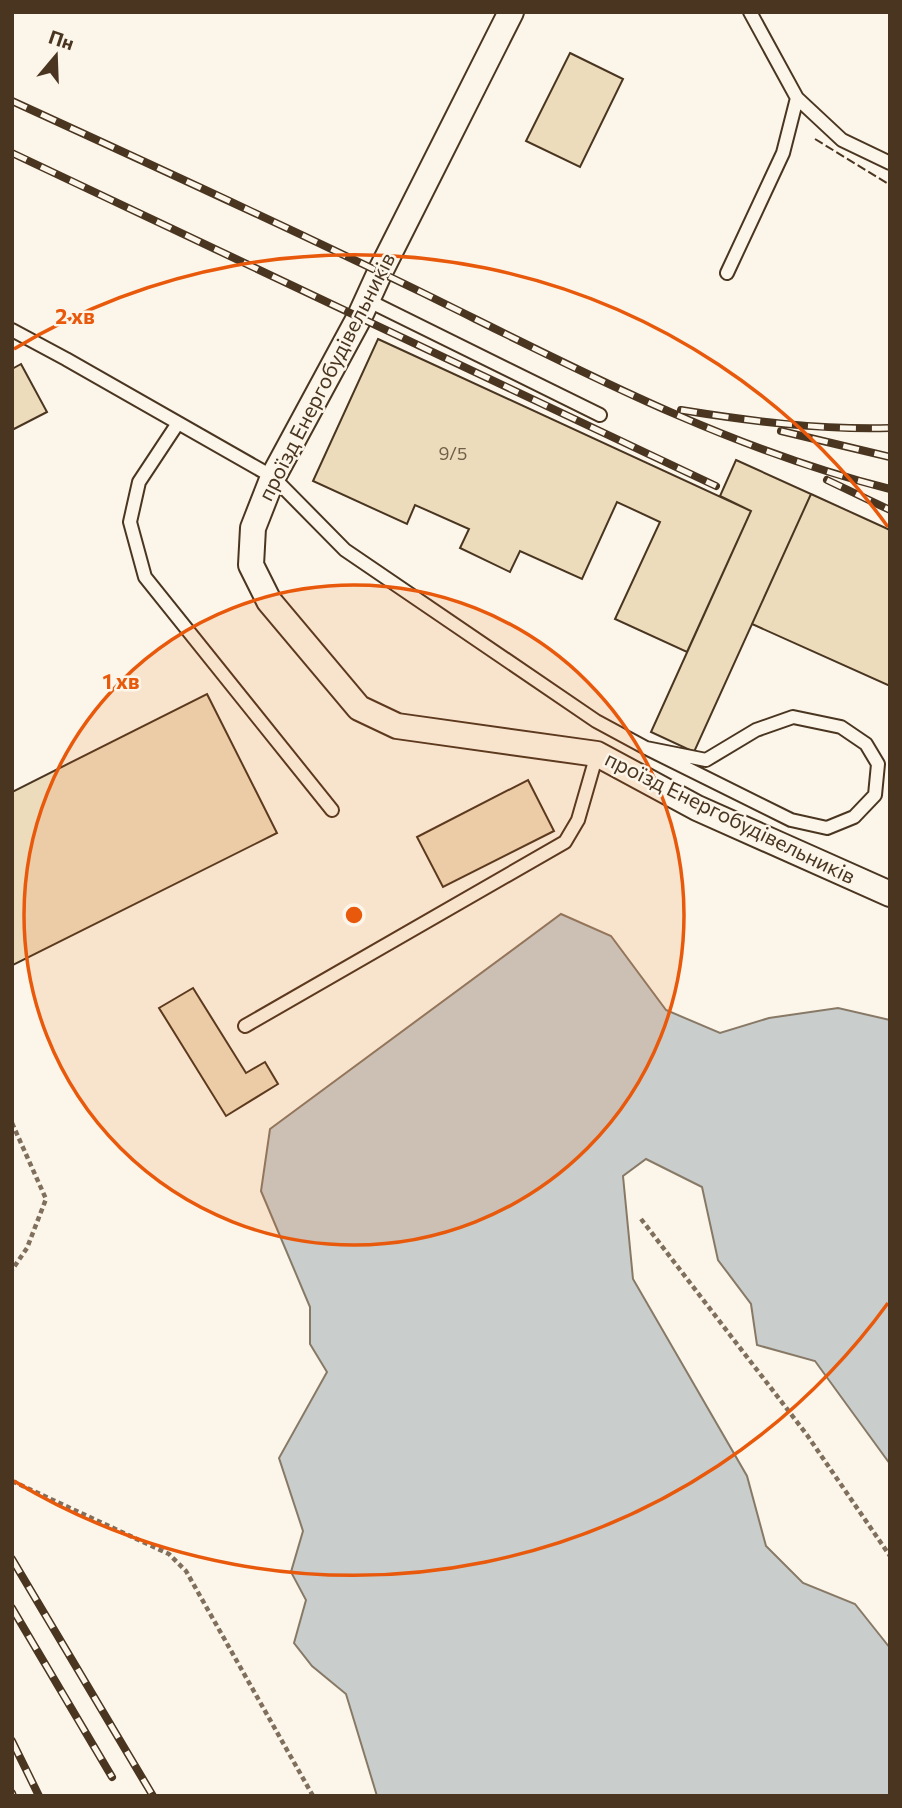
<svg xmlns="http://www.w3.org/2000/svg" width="902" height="1808" font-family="Commissioner,sans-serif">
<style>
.water{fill:#c9cecd;stroke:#887966;stroke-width:2}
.building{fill:#ecdcbc;stroke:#4a3520;stroke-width:2}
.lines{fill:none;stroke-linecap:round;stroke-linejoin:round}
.lane-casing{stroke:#4a3520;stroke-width:16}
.street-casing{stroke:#4a3520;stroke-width:28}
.path{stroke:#7f6f5c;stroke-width:4.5;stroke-dasharray:5 3.5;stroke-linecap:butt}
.lane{stroke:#fbf6e9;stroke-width:12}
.street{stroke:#fbf6e9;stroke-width:24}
.rail-casing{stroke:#4a3520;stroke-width:8}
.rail{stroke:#fbf6e9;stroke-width:5;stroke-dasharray:16;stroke-linecap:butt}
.fence{stroke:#4a3520;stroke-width:2;stroke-dasharray:9 3.5;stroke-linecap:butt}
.ring{fill:none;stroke:#e8590c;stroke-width:3.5}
.labels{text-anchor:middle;stroke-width:5;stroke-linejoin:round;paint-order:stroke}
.number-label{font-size:18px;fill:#725f47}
.street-label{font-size:21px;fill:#4a3520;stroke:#fbf6e9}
.centre{fill:#e8590c;stroke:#fbf6e9;stroke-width:3.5}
.ring-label{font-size:21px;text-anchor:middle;font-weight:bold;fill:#e8590c;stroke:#fbf6e9;stroke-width:5;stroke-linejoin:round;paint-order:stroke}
</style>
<rect width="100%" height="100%" fill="#fbf6e9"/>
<path class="water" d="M561,914L611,936L666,1010L720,1033L769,1018L838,1008L890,1020V1464L815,1361L757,1345L751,1304L718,1260L702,1187L646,1159L623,1176L633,1279L747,1476L766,1546L803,1583L855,1604L890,1648V1796H377L346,1694L312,1666L294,1643L306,1600L291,1572L303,1531L279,1458L327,1372L310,1344V1307L261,1191L270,1129Z"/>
<path class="building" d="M570,53L623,79L580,167L526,141Z
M378,339L751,511L687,652L615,619L660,522L617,502L582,579L520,551L510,572L460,548L469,529L415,505L407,524L313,481Z
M21,364L47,412L12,430V369Z
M736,460L811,494L694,752L651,732L751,511L720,496Z
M811,494L890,530V686L752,624Z
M207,694L277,833L13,965L12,792Z
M528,780L554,831L443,887L417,837Z
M193,988L246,1073L265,1062L278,1084L226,1116L159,1008Z"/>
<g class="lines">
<g class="lane-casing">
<path id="lane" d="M750,12L797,98L842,140L890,163
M727,273L783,153L797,98
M367,300L600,415
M12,330L66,359L273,477L345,550L596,721L646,748L706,760L756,730L793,717L841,727L866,744L878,764L875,795L854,817L827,828L791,820L646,748
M178,423L139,482L130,522L145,577L332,810
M245,1026L565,842L578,820L597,754"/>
</g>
<g class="street-casing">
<path id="street" d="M511,12L380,272L359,318L273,477L253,528L251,565L269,601L359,708L397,726L597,754L697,808L890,894"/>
</g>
<path class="path" d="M12,1123L46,1199L27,1248L12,1270
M641,1219L807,1435L890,1556
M12,1481L169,1554L186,1571L313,1796"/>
<use href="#lane" class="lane"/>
<use href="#street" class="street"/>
<g class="rail-casing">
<path id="rail" d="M12,101C150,164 287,227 423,293C575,368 725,448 890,489
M12,153L716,486
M681,410C750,421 819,430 890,428
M781,431L890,457
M827,480L890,510
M12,1559L153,1796
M12,1608L112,1777
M12,1741L39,1796
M12,1793L13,1796"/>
</g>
<use href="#rail" class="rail"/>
<path class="fence" d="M815,139L890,185"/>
</g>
<circle cx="354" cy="915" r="330" fill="#e8590c" fill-opacity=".12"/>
<g class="ring">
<circle cx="354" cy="915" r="330"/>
<path d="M888 1303A660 660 0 0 1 14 1481M14 349A660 660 0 0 1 888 527"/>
</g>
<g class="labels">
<g class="number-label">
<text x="453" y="460">9/5</text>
</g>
<g class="street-label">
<text transform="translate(327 377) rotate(-63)" y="7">проїзд Енергобудівельників</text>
<text transform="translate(730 818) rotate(26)" y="7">проїзд Енергобудівельників</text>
</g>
</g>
<circle cx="354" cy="915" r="10" class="centre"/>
<g class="ring-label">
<text x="75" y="324">2 хв</text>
<text x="121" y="689">1 хв</text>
</g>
<rect width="902" height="1808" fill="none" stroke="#4a3520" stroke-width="28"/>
<g transform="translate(56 56) rotate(19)" stroke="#fbf6e9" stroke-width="5" paint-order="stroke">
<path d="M0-5L12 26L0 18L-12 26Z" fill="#4a3520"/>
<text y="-10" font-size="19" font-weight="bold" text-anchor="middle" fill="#4a3520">Пн</text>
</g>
</svg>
